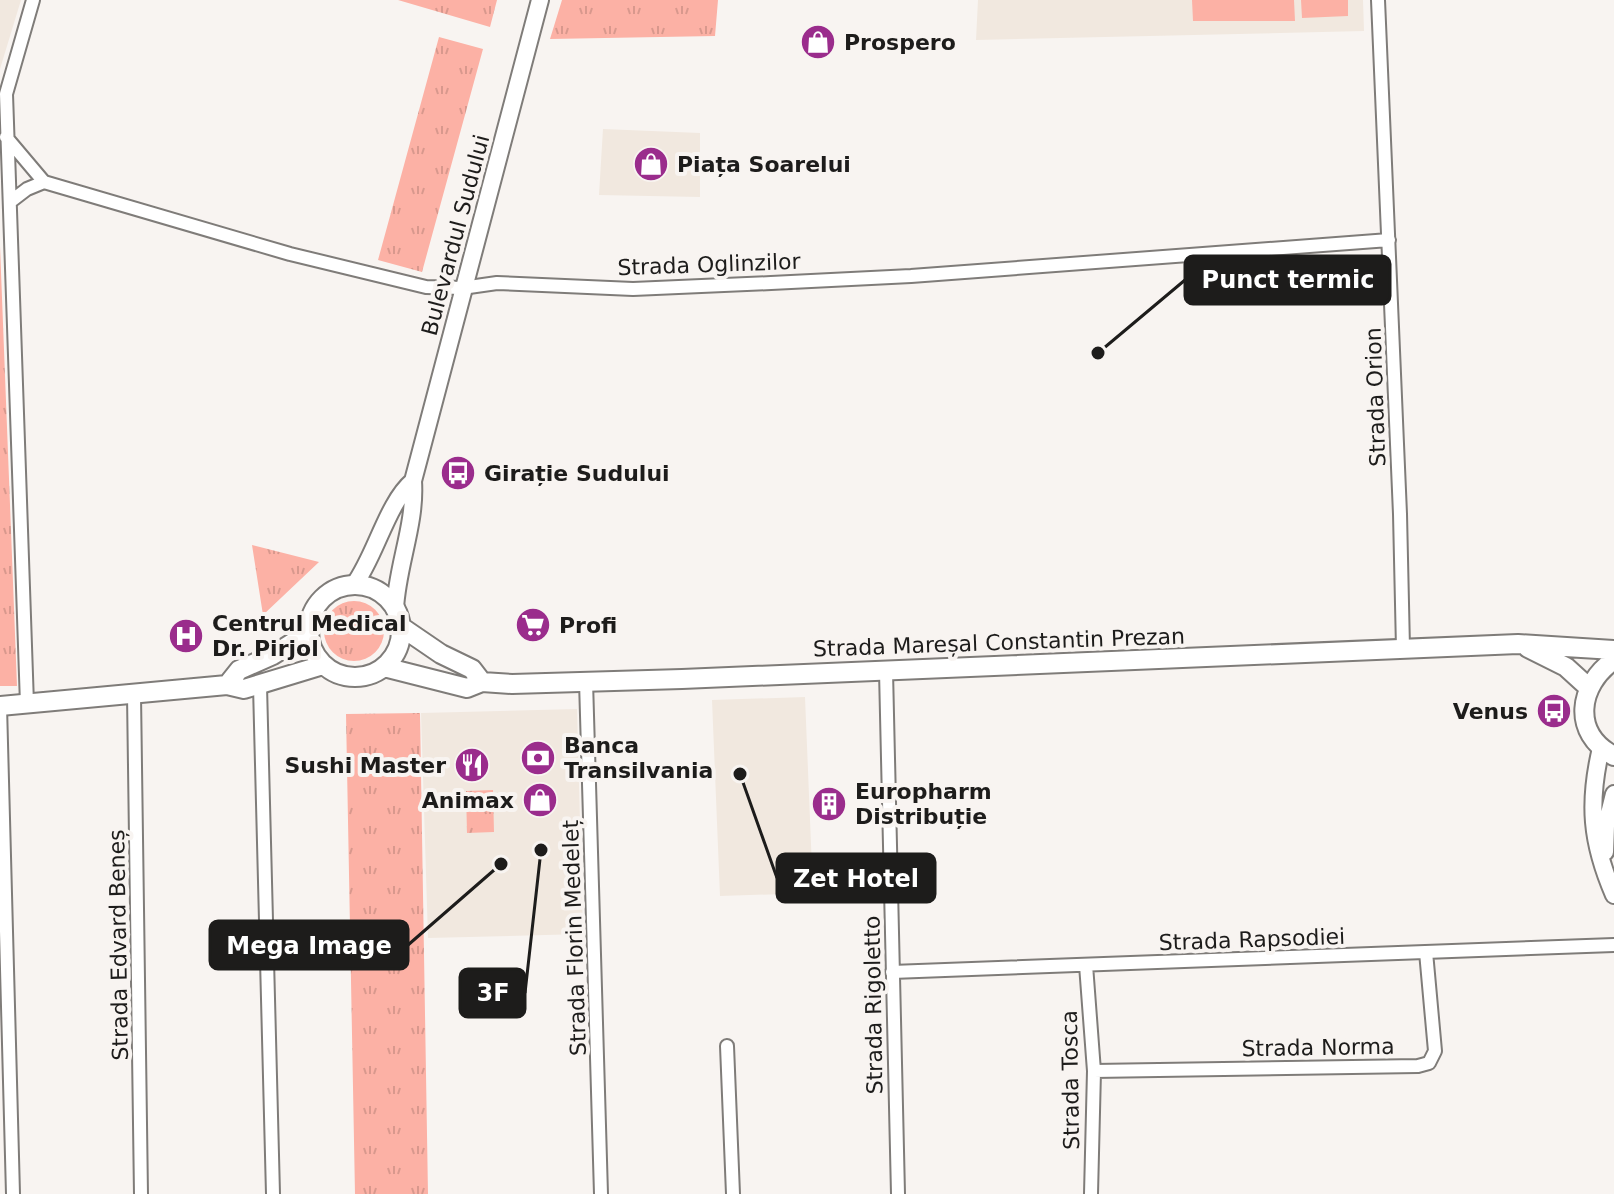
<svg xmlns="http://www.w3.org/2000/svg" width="1614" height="1194" font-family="'DejaVu Sans',sans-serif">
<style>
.built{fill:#f1e8df}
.grass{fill:url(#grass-tufts)}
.pitch{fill:#fcb1a5}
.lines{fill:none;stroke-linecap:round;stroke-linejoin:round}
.minor-casing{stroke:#7f7c79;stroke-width:16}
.tertiary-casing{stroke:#7f7c79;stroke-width:20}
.secondary-casing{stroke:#7f7c79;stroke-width:22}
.minor{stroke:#fff;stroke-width:12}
.tertiary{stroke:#fff;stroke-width:16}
.secondary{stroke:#fff;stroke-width:18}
.labels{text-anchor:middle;stroke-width:8;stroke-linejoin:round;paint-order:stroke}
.poi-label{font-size:22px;font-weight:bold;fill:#1d1c1b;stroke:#f8f4f1;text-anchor:start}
.street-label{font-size:22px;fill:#1d1c1b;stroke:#f8f4f1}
.leader{fill:none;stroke:#1d1c1b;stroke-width:3}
.callout-dot{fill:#1d1c1b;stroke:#f8f4f1;stroke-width:3}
.callout{fill:#1d1c1b;stroke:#1d1c1b;stroke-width:3}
.callout-label{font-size:24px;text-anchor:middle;font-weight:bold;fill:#fff}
</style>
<defs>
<pattern id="grass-tufts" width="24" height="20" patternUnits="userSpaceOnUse" patternTransform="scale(2)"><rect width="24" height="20" fill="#fcb1a5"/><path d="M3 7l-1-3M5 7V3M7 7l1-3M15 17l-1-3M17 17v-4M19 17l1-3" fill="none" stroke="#d8988d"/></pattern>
</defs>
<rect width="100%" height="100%" fill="#f8f4f1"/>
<path class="built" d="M0,0H21L0,69Z
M978,0H1363L1364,31L976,40Z
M603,129L700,133V197L599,195Z
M805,697L813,893L720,896L712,700Z
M577,709L583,934L428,938L421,713Z"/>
<path class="grass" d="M398,0H497L490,27Z
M562,0H718L715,36L550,39Z
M439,37L483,49L422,272L378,260Z
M0,246L17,686H0Z
M252,545L319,562L263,615Z
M324 631a30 30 0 1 1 60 0a30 30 0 1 1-60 0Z
M420,713L428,1194H355L346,714Z
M493,790L494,832L467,833L466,791Z"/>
<path class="pitch" d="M1192,0H1294L1295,21H1193Z
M1301,0H1348V16L1302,18Z"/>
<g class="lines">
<g class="minor-casing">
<path id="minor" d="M1378,0L1400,514L1403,648
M6,137L44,182L290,254L426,287L462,288L497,283L633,289L771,283L911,276L1389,240
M10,202L27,189L44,182
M886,671L898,1194
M586,681L601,1194
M260,686L273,1194
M134,695L141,1194
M27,704L6,94L33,0
M0,706L13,1194
M1086,965L1094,1071L1091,1194
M892,972L1614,945
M727,1046L733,1194
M1094,1071L1418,1066L1429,1063L1435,1051L1426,952"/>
</g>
<g class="tertiary-casing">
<path id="tertiary" d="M354,585C376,555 387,503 413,481
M395,609C397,566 416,524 413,481L540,0
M1601,748C1588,803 1591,842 1614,895
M1605,852L1606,826L1614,794"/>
</g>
<g class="secondary-casing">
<path id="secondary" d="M309 631a46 46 0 1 1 92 0a46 46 0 1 1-92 0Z
M400,626L441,654L472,669L482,682
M1528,648L1566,667L1588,687
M1614,660C1578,685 1571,733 1614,756
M384,667L467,688L482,682L512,684L682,679L1518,644L1614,650
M227,685L239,670L273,655L308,633
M0,706L227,685L244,689L323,665"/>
</g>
<use href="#minor" class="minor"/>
<use href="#tertiary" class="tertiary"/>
<use href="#secondary" class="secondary"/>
</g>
<defs>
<g id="shop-disc" transform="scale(1.8)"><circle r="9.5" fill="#9a2c8c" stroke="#f8f4f1"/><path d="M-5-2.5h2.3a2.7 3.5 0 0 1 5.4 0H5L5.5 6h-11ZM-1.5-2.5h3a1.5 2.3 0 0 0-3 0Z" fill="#fff"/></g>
<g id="bus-disc" transform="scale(1.8)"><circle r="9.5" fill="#9a2c8c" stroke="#f8f4f1"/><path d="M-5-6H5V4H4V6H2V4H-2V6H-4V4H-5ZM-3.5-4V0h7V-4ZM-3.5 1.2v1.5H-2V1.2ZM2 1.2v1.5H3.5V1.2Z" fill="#fff"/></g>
<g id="supermarket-disc" transform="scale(1.8)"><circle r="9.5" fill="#9a2c8c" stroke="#f8f4f1"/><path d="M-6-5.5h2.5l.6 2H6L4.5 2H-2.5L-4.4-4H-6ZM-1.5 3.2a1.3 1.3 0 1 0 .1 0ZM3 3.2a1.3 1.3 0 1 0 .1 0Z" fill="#fff"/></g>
<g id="hospital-disc" transform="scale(1.8)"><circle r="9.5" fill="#9a2c8c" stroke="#f8f4f1"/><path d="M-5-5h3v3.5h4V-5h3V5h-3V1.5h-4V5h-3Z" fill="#fff"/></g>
<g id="bank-disc" transform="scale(1.8)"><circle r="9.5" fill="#9a2c8c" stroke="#f8f4f1"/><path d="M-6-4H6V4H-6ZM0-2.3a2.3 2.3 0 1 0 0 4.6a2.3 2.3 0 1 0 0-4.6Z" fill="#fff"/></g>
<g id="restaurant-disc" transform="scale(1.8)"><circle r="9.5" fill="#9a2c8c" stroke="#f8f4f1"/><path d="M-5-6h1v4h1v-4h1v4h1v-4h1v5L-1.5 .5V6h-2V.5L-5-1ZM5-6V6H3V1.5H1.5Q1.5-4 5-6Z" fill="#fff"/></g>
<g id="building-disc" transform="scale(1.8)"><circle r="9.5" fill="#9a2c8c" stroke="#f8f4f1"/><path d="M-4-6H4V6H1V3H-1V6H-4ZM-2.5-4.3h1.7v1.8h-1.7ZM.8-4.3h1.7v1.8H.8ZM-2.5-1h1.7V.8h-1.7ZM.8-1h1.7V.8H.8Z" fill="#fff"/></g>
</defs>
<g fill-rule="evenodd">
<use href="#shop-disc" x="818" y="42"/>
<use href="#shop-disc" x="651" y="164"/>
<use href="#bus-disc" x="458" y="473"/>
<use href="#supermarket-disc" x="533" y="625"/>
<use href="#hospital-disc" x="186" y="636"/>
<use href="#bus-disc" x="1554" y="711"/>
<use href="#bank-disc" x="538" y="758"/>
<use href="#restaurant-disc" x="472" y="765"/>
<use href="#shop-disc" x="540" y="800"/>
<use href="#building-disc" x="829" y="804"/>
</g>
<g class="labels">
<g class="poi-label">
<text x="844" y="50">Prospero</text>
<text x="677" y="172">Piața Soarelui</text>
<text x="484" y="481">Girație Sudului</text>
<text x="212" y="631">Centrul Medical<tspan x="212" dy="25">Dr. Pirjol</tspan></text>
<text x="559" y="633">Profi</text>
<text x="1528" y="719" text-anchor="end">Venus</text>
<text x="564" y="753">Banca<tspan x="564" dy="25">Transilvania</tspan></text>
<text x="446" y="773" text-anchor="end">Sushi Master</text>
<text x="855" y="799">Europharm<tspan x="855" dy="25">Distribuție</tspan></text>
<text x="514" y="808" text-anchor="end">Animax</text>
</g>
<g class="street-label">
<text transform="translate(455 235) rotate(-75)" y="8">Bulevardul Sudului</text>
<text transform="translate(709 264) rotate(-2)" y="8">Strada Oglinzilor</text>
<text transform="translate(1375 397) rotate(-92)" y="8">Strada Orion</text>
<text transform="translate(999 642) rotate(-2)" y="8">Strada Mareșal Constantin Prezan</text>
<text transform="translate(574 938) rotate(-92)" y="8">Strada Florin Medeleț</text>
<text transform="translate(1252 939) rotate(-2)" y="8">Strada Rapsodiei</text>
<text transform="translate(118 945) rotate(-91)" y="8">Strada Edvard Beneș</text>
<text transform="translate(873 1005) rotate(-91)" y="8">Strada Rigoletto</text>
<text transform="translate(1318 1047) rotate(-1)" y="8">Strada Norma</text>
<text transform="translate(1070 1080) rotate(-91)" y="8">Strada Tosca</text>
</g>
</g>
<path class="leader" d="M1098 353L1185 280M740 774L777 878M501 864L408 945M541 850L525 993"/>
<g class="callout-dot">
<circle cx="1098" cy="353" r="8"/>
<circle cx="740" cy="774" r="8"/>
<circle cx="501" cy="864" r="8"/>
<circle cx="541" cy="850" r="8"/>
</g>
<g class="callout">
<rect x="1185" y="256" width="205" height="48" rx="8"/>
<rect x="777" y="854" width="158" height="48" rx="8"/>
<rect x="210" y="921" width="198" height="48" rx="8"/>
<rect x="460" y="969" width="65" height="48" rx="8"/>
</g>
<g class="callout-label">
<text x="1288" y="288">Punct termic</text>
<text x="856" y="887">Zet Hotel</text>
<text x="309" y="954">Mega Image</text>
<text x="493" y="1001">3F</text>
</g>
</svg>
